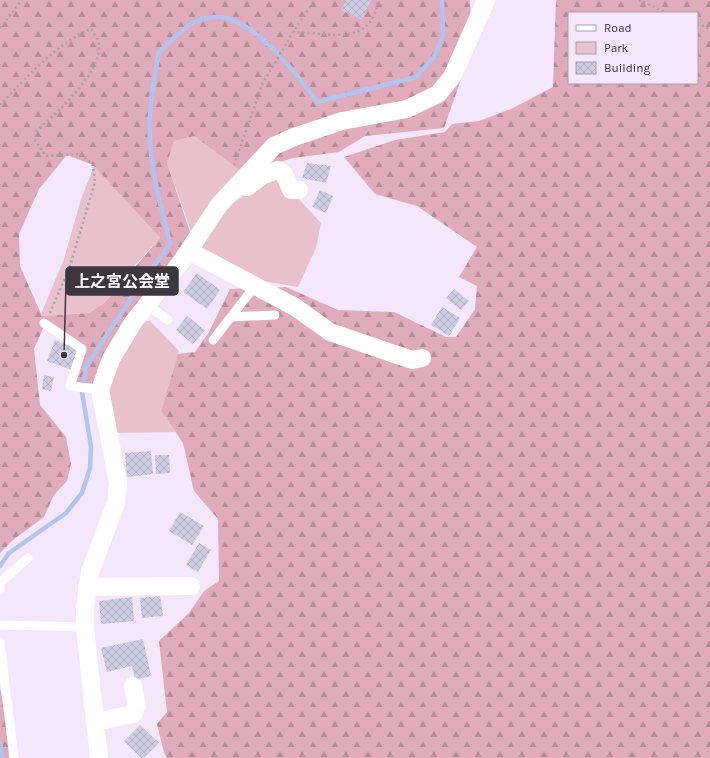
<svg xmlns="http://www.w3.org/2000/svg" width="710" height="758" font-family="Karla,'Noto Sans JP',sans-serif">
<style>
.green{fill:#e8c1cc}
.forest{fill:url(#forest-firs);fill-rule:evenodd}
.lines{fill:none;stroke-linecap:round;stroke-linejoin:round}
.stream{stroke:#b3c4f0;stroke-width:4.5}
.building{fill:url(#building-cross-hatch)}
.path{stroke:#a99eae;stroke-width:2.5;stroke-dasharray:2 3;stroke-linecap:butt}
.lane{stroke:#fff;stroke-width:9}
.street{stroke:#fff;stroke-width:18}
.leader{fill:none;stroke:#3c363f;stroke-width:1.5}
.callout-dot{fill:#3c363f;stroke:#f4e6fb;stroke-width:1.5}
.callout{fill:#3c363f;stroke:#3c363f;stroke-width:1.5}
.callout-label{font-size:16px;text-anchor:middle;font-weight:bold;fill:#fff}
</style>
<defs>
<pattern id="forest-firs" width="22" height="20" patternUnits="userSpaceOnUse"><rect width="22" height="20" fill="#e0abbb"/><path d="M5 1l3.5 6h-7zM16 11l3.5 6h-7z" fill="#b78c99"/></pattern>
<pattern id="building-cross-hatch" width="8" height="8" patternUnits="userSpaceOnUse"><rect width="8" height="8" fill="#cecce2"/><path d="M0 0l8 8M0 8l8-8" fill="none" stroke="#b2b0c3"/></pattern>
</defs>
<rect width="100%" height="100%" fill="#f4e6fb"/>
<path class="green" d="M194,136L250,178L233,203L276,174L321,223L316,248L298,287L258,280L197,248L167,163L172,141Z
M94,166L160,238L124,277L104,303L89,313L43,316L41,314L64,259L81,199Z
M150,321L179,351L161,411L175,432L117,433L108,383L138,322Z"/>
<path class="forest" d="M0,0H470L472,48L444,128L365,136L339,152L293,158L277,163L250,178L194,136L174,141L167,163L191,235L98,384L76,382L84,351L45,324L34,349L40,405L66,437L71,464L67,481L54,495L44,517L13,540L0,553ZM67,155L93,165L160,238L104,303L89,313L42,316L20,266L19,234L39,189Z
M556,0H710V758H167L164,753L157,724L167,712L159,641L189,613L204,591L219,581L218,519L194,491L183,443L161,411L178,354L195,352L209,332L230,289L286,287L338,310L394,312L446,337H456L475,309L477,286L459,277L477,247L417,206L375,194L344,157L395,140L445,132L452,124L479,121L513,108L553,87ZM569,13H697V83H569Z
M0,688L14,755L15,758H0Z"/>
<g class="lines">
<path class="stream" d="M0,566L9,553L66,513L82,493L90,468L91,447L82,392L86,367L131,298L170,244C162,209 151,174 150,138C148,109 154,81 159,52C167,45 187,24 196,21C205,18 217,16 226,18C261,27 297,74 317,102L416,77L434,57L443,36L442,0
M0,743L3,758"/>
</g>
<path class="building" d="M346,0H371L362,20L341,10Z
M307,163L331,166L326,183L302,178Z
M320,190L333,196L326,213L312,207Z
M197,273L220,290L207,309L183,292Z
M454,289L469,301L461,310L446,298Z
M442,307L460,318L449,336L431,325Z
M187,316L205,330L193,344L176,330Z
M55,340L80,350L72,370L47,361Z
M44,375L54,377L51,391L42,389Z
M151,451L153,474L127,477L125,453Z
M155,455H169L170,473L156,474Z
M180,512L204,526L192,545L169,531Z
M199,543L211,550L198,572L186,565Z
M160,596L163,616L142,618L140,598Z
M132,597L134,621L101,624L99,601Z
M143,639L151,676L135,680L132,666L107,672L101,648Z
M140,725L159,743L144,758H141L124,741Z"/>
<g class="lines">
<path class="path" d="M639,0L667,13
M697,24L710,28
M0,28L22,0
M293,32C327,33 373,47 378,0
M0,105C24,80 59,41 91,29C94,34 99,40 99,46C100,75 57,112 37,131L35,140L46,156L81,154L93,165L95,182L70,266L50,313
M234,165L262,85L293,32L312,4"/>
<path class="lane" d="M147,305L168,320
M231,317L275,315
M44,323L82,349L70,386L100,390
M213,340L255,286
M0,590L1,582L28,558
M0,625L85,627
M0,642L14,758"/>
<path class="street" d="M247,187L263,175L278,170L284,174L291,190H299
M189,251L295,307L330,332L412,360L422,358
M87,587L191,586
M95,722L133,714L137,706L133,686
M99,758L85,627V608L90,572L116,503L118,482L100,390L111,359L134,321L181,262L219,205L274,146L294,137L342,121L407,109L438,94L452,77L486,0"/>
</g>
<path class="leader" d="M64 355L66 281"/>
<circle class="callout-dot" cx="64" cy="355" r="4"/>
<rect class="callout" x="66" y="267" width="112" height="28" rx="4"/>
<g class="callout-label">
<text x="122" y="287">上之宮公会堂</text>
</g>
<rect x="568" y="12" width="130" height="72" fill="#f4e6fb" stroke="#aaa0b0"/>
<rect x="576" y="25" width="20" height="6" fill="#ffffff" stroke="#aaa0b0"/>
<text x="604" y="32" font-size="12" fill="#3c363f">Road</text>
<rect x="576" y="42" width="20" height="12" fill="#e8c1cc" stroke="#aaa0b0"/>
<text x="604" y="52" font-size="12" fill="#3c363f">Park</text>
<rect x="576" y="62" width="20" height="12" fill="url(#building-cross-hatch)" stroke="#aaa0b0"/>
<text x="604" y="72" font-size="12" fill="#3c363f">Building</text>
</svg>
